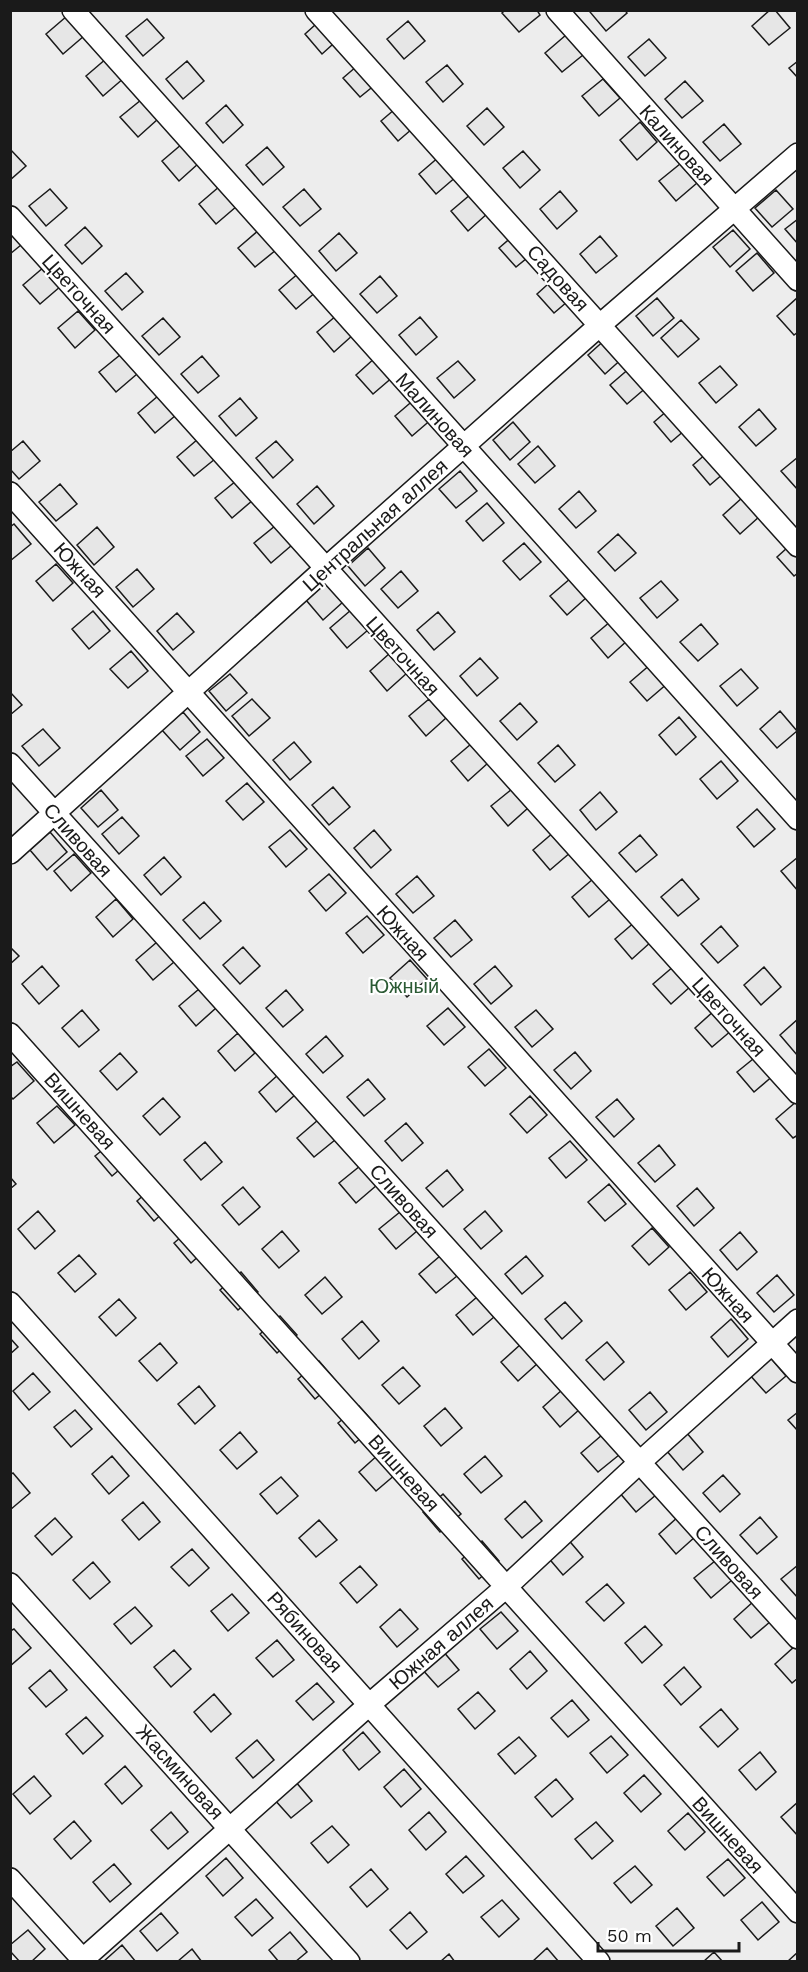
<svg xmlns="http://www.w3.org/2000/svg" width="808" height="1972" font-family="'Work Sans',sans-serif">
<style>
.green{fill:#ededed;stroke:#6a6a6a;stroke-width:1.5}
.building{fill:#e6e6e6;stroke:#1a1a1a;stroke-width:1.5}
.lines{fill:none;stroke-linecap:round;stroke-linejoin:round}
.minor-casing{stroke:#1a1a1a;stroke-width:24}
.minor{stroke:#fff;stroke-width:21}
.labels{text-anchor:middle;stroke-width:4.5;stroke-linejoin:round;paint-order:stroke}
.street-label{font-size:20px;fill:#1a1a1a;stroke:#fff}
.park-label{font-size:20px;fill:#2b5a34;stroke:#fff}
</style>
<rect width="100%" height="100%" fill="#fff"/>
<path class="green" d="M11,11H797V1961H11Z"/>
<path class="building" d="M505,10H537L540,15L519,32L502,13Z
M591,10H625L627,13L606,31L590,12Z
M770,10H775L790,28L769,45L752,26Z
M67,16L84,36L63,54L46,34Z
M325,16L342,36L322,54L305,34Z
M147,19L164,38L143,56L126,36Z
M408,21L425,41L404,59L387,39Z
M566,35L583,55L562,72L545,53Z
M649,39L666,58L645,76L628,57Z
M107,58L124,78L103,96L86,76Z
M364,60L381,80L360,97L343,78Z
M187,61L204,81L183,99L166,79Z
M798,61V78L789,68Z
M447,65L463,84L443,102L426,82Z
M603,79L620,98L599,116L582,96Z
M685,81L703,101L682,118L665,99Z
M141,100L158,119L138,137L120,117Z
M402,103L419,123L398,141L381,121Z
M226,105L243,125L223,143L206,123Z
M487,108L504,127L484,145L467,126Z
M640,122L657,142L637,160L620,140Z
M724,124L741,144L720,161L703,142Z
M182,144L199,163L179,181L162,161Z
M267,147L284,167L263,185L246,165Z
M10,149L26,166L10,180Z
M523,151L540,170L520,188L503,168Z
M440,156L457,176L436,194L419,174Z
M680,164L697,183L676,201L659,181Z
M220,186L237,206L216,224L199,204Z
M50,189L67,208L46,226L29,206Z
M304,189L321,209L300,226L283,207Z
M776,190L793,209L772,227L755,208Z
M560,191L577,211L557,229L540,209Z
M471,194L488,213L468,231L451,211Z
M798,219V244L785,229Z
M85,227L102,246L82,264L65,245Z
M259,230L276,250L255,267L238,248Z
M520,230L537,250L516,267L499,248Z
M733,230L750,249L730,267L713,247Z
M10,233L21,245L10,254Z
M339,233L357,253L336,271L319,251Z
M600,236L617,256L596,273L580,254Z
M757,253L774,273L753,291L736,271Z
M44,267L61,286L40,304L23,285Z
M300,272L317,291L296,309L279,290Z
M126,273L143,292L122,310L105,291Z
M380,276L397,296L377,313L360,294Z
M557,276L574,296L554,313L537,294Z
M657,298L674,318L653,336L636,316Z
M797,298L798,332L794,335L777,316Z
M78,311L95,330L75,348L58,328Z
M337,315L354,334L334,352L317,332Z
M420,317L437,337L416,355L399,335Z
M163,318L180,337L159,355L142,336Z
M681,320L699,339L678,357L661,338Z
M608,337L625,356L605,374L588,355Z
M120,355L137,374L116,392L99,372Z
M202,356L219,376L198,393L181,374Z
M376,357L394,376L373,394L356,375Z
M458,361L475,380L454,398L437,378Z
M720,366L737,385L716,403L699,383Z
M631,367L648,386L627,404L610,385Z
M158,396L176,415L155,433L138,413Z
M240,398L257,418L236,436L219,416Z
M416,398L433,418L412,436L395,416Z
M675,404L692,424L671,442L654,422Z
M759,409L776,429L756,446L739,427Z
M513,422L530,442L510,460L493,440Z
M198,439L215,459L194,476L177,457Z
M23,441L40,461L19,479L10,469V452Z
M276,441L293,460L273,478L256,458Z
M538,446L555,466L535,483L518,464Z
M714,447L731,467L710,485L693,465Z
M798,457V490L781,471Z
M460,471L477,491L456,508L439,489Z
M236,481L253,500L232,518L215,498Z
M60,484L77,504L56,521L39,502Z
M317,486L334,506L314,524L297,504Z
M579,491L596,511L576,528L559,509Z
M743,497L760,516L740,534L723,515Z
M487,503L504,523L483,541L466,521Z
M14,524L31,544L10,561V527Z
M275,526L292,545L271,563L254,543Z
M97,527L114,547L94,565L77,545Z
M618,534L636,553L615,571L598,552Z
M797,539L798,573L794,576L777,557Z
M524,543L541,562L520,580L503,561Z
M368,548L385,568L365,586L348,566Z
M56,564L73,583L53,601L36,581Z
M137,569L154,589L133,607L116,587Z
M401,571L418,591L398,608L381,589Z
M571,578L587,597L567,615L550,596Z
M661,581L678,600L657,618L640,598Z
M327,582L343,602L323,620L306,600Z
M351,610L368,630L347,648L330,628Z
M93,611L110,631L89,649L72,629Z
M438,612L455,632L434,650L417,630Z
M177,613L194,632L173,650L157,631Z
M611,621L628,640L608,658L591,638Z
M701,624L718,644L698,661L680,642Z
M131,651L148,671L128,688L110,669Z
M390,653L407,673L387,691L370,671Z
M480,658L498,678L477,696L460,676Z
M651,664L668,683L647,701L630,682Z
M741,669L758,688L737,706L720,686Z
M230,674L247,693L226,711L209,691Z
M10,692L22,705L10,715Z
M252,699L270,718L249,736L232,716Z
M429,699L446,718L426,736L409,716Z
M520,703L537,722L517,740L500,721Z
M780,711L797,731L777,748L760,729Z
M183,712L200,732L180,750L162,730Z
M679,717L696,737L676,755L659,735Z
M43,729L60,748L39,766L22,746Z
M207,739L224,758L203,776L186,756Z
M294,742L311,762L290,780L273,760Z
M471,744L488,763L468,781L451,761Z
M558,745L575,765L555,782L538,763Z
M721,761L738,781L717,799L700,779Z
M247,783L264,802L243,820L226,801Z
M333,787L350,807L329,825L312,805Z
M512,789L528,808L508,826L491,806Z
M101,790L118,810L98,827L81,808Z
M600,792L617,812L596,830L580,810Z
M757,809L775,829L754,847L737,827Z
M122,817L139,836L119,854L102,834Z
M290,830L307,849L286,867L269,847Z
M374,830L391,850L371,868L354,848Z
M50,832L67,852L47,870L30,850Z
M554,832L571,852L550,870L533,850Z
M640,835L657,855L636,872L619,853Z
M74,854L91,873L71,891L54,871Z
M164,857L181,877L161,895L144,875Z
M798,857V891L781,871Z
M329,874L346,893L326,911L309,891Z
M417,876L434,896L413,913L396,894Z
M593,879L610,899L589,917L572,897Z
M682,879L699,899L678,916L661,897Z
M116,899L133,919L113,937L96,917Z
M204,902L221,921L200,939L183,920Z
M367,916L384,935L363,953L346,933Z
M455,920L472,940L451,957L434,938Z
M636,921L652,941L632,959L615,939Z
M721,926L738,946L718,963L701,944Z
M157,942L174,962L153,980L136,960Z
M10,947L19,956L10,964Z
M243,947L260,966L240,984L223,965Z
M410,960L427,979L407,997L390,978Z
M42,966L59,986L39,1004L22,984Z
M495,966L512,986L491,1004L474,984Z
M674,966L691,986L671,1004L653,984Z
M764,967L781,987L761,1005L744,985Z
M199,989L216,1008L196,1026L179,1006Z
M286,990L303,1010L283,1027L266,1008Z
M448,1008L465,1027L444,1045L427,1026Z
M82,1010L99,1030L79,1047L62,1028Z
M536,1010L553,1029L532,1047L515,1027Z
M715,1010L732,1030L712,1047L695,1028Z
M798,1019V1054L797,1055L780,1035Z
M238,1033L255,1053L235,1071L218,1051Z
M326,1036L343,1056L323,1073L306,1054Z
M489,1049L506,1068L485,1086L468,1067Z
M575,1052L591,1071L571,1089L554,1070Z
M120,1053L137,1072L117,1090L100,1071Z
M758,1055L775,1074L754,1092L737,1072Z
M17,1062L34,1081L13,1099L10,1096V1067Z
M279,1074L296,1094L276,1112L259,1092Z
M368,1079L385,1099L364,1116L347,1097Z
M530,1096L547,1115L527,1133L510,1114Z
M163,1098L180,1117L160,1135L143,1116Z
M617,1099L634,1119L614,1137L596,1117Z
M797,1101L798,1135L793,1138L776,1119Z
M57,1106L75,1125L54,1143L37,1123Z
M318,1120L335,1140L314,1157L297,1138Z
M406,1123L423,1143L402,1161L385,1141Z
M116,1139L133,1158L112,1176L95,1156Z
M570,1141L587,1160L566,1178L549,1158Z
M205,1142L222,1162L201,1180L184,1160Z
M659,1145L675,1165L655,1182L638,1163Z
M360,1166L377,1185L356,1203L339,1183Z
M447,1170L463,1190L443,1207L426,1188Z
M10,1177L16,1184L10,1189Z
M157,1183L174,1203L154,1221L137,1201Z
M609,1184L626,1204L605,1221L588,1202Z
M243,1187L260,1207L239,1225L222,1205Z
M697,1188L714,1208L694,1226L677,1206Z
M38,1211L55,1231L35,1249L18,1229Z
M485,1211L502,1231L481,1249L464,1229Z
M400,1212L417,1231L396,1249L379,1229Z
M194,1226L211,1245L191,1263L174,1243Z
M652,1228L669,1247L649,1265L632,1246Z
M282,1231L299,1251L279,1268L262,1249Z
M740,1232L757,1252L737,1270L720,1250Z
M79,1255L96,1274L75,1292L58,1273Z
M440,1256L457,1276L436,1293L419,1274Z
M526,1256L543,1276L522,1294L505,1274Z
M241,1272L258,1292L238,1310L220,1290Z
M690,1272L707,1292L686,1310L669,1290Z
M777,1275L794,1295L774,1312L757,1293Z
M325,1277L342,1297L322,1314L305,1295Z
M477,1297L494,1317L473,1335L456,1315Z
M119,1299L136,1318L116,1336L99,1317Z
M565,1302L582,1321L562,1339L545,1319Z
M280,1316L297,1335L277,1353L260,1334Z
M731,1319L748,1339L728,1357L711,1337Z
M362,1321L379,1341L359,1359L342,1339Z
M10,1338L18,1347L10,1354Z
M607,1342L624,1362L604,1380L586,1360Z
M160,1343L177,1363L157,1381L139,1361Z
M521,1344L538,1363L518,1381L501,1362Z
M769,1356L786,1376L766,1393L749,1374Z
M319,1361L336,1381L315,1399L298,1379Z
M403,1367L420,1386L399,1404L382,1385Z
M33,1373L50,1392L29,1410L13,1391Z
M199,1386L215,1406L195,1424L178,1404Z
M563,1389L580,1409L560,1427L543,1407Z
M650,1392L667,1412L646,1430L629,1410Z
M359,1406L376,1425L355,1443L338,1423Z
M445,1408L462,1428L441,1446L424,1426Z
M75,1410L92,1429L71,1447L54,1427Z
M798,1412V1431L788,1420Z
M240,1432L257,1452L237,1469L220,1450Z
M686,1432L703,1452L683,1470L666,1450Z
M602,1435L619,1455L598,1472L581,1453Z
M379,1454L396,1474L376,1491L359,1472Z
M112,1456L129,1476L109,1494L92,1474Z
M485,1456L502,1476L481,1493L464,1474Z
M13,1473L30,1493L10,1510V1475Z
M640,1475L657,1494L636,1512L619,1492Z
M723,1475L740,1494L720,1512L703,1493Z
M281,1477L298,1496L277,1514L260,1494Z
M443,1494L461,1514L440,1532L423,1512Z
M525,1501L542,1521L522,1538L505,1519Z
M143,1502L160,1522L139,1540L122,1520Z
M679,1516L696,1536L676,1554L659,1534Z
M760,1517L777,1537L757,1554L740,1535Z
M55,1518L72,1537L52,1555L35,1536Z
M319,1520L337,1540L316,1557L299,1538Z
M566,1537L583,1557L563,1575L546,1555Z
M482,1541L499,1561L479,1579L462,1559Z
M192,1549L209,1568L189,1586L171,1567Z
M715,1561L732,1580L711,1598L694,1578Z
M93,1562L110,1582L90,1599L73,1580Z
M798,1565V1598L781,1579Z
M360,1566L377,1585L357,1603L340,1583Z
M607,1584L624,1603L604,1621L586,1602Z
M232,1594L249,1613L228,1631L211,1611Z
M754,1601L771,1621L751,1638L734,1619Z
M135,1607L152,1626L131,1644L114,1624Z
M400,1609L418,1629L397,1647L380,1627Z
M501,1612L518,1631L497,1649L480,1629Z
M645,1626L662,1645L642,1663L625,1643Z
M14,1629L31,1648L10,1666V1631Z
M277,1640L294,1660L273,1677L256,1658Z
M795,1646L798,1648V1678L792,1683L775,1664Z
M174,1650L191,1669L171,1687L154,1667Z
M442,1650L459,1670L438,1687L421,1668Z
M530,1651L547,1671L527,1689L510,1669Z
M684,1667L701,1687L681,1705L664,1685Z
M50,1670L67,1690L46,1707L29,1688Z
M317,1683L334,1702L313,1720L296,1701Z
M478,1692L495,1711L475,1729L458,1709Z
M214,1694L231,1714L211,1732L194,1712Z
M572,1700L589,1720L568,1737L551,1718Z
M721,1709L738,1729L718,1747L700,1727Z
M86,1717L103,1736L83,1754L66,1734Z
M363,1732L380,1752L359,1770L343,1750Z
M611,1736L628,1755L607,1773L590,1753Z
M519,1737L536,1756L515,1774L498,1754Z
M257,1740L274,1760L253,1778L236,1758Z
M760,1752L776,1772L756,1790L739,1770Z
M125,1766L142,1786L122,1804L105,1784Z
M404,1769L421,1789L401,1807L384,1787Z
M644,1775L661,1794L641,1812L624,1793Z
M34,1776L51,1796L30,1814L13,1794Z
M556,1779L573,1799L552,1817L535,1797Z
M295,1781L312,1801L291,1818L274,1799Z
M798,1802V1836L781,1817Z
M171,1812L188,1832L168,1849L151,1830Z
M429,1812L446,1832L426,1850L409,1830Z
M688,1813L705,1832L685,1850L668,1831Z
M74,1821L91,1841L71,1859L54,1839Z
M596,1822L613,1841L592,1859L575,1839Z
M332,1826L349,1845L328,1863L311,1843Z
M466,1856L484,1876L463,1893L446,1874Z
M226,1858L243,1878L223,1896L206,1876Z
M728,1859L745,1878L724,1896L707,1877Z
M114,1864L131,1884L110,1902L93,1882Z
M635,1866L652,1885L631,1903L614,1883Z
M371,1869L388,1889L367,1907L350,1887Z
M256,1899L273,1918L252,1936L235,1917Z
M502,1900L519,1919L499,1937L481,1917Z
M762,1902L779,1922L758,1940L741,1920Z
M677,1908L694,1928L673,1946L656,1926Z
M410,1912L427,1932L407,1949L390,1930Z
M161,1913L178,1933L157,1951L140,1931Z
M28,1930L45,1949L31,1962H20L10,1951V1945Z
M290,1932L307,1952L295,1962H279L269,1950Z
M122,1945L136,1962H103Z
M547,1948L559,1962H532Z
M192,1949L202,1962H177Z
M714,1952L723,1962H703Z
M798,1952V1962H787Z
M449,1954L455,1962H440Z"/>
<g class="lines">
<g class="minor-casing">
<path id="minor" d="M73,10L798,819
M316,10L798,546
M557,10L798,280
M10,217L798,1093
M10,493L798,1372
M10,764L798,1638
M10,853L325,569L600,325L798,154
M10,1034L798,1912
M10,1303L599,1962
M10,1584L349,1962
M10,1879L85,1962
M80,1962L370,1704L506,1587L639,1463L798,1320"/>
</g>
<use href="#minor" class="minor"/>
</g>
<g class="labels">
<g class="street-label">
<text transform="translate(677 145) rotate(48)" y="7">Калиновая</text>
<text transform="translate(558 278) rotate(48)" y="7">Садовая</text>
<text transform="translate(79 294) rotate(48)" y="7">Цветочная</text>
<text transform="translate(435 415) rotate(48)" y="7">Малиновая</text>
<text transform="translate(375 525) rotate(-42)" y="7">Центральная аллея</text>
<text transform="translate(80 570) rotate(48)" y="7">Южная</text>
<text transform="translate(403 656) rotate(48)" y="7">Цветочная</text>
<text transform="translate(78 840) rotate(48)" y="7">Сливовая</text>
<text transform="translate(403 933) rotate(48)" y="7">Южная</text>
<text transform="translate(729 1017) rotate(48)" y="7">Цветочная</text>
<text transform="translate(80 1111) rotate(48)" y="7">Вишневая</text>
<text transform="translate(404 1201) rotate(48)" y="7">Сливовая</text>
<text transform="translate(728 1295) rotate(48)" y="7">Южная</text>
<text transform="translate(404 1473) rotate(48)" y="7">Вишневая</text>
<text transform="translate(729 1562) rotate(48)" y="7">Сливовая</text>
<text transform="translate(305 1632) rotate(48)" y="7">Рябиновая</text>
<text transform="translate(441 1643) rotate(-41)" y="7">Южная аллея</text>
<text transform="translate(180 1772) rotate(48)" y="7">Жасминовая</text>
<text transform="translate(728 1835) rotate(48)" y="7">Вишневая</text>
</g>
<g class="park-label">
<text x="404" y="993">Южный</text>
</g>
</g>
<rect width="808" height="1972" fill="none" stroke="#1a1a1a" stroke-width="24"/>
<path d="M598 1942v9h141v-9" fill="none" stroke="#1a1a1a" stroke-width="3"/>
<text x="607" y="1942" font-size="18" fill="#1a1a1a" stroke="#ffffff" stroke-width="4.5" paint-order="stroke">50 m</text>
</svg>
